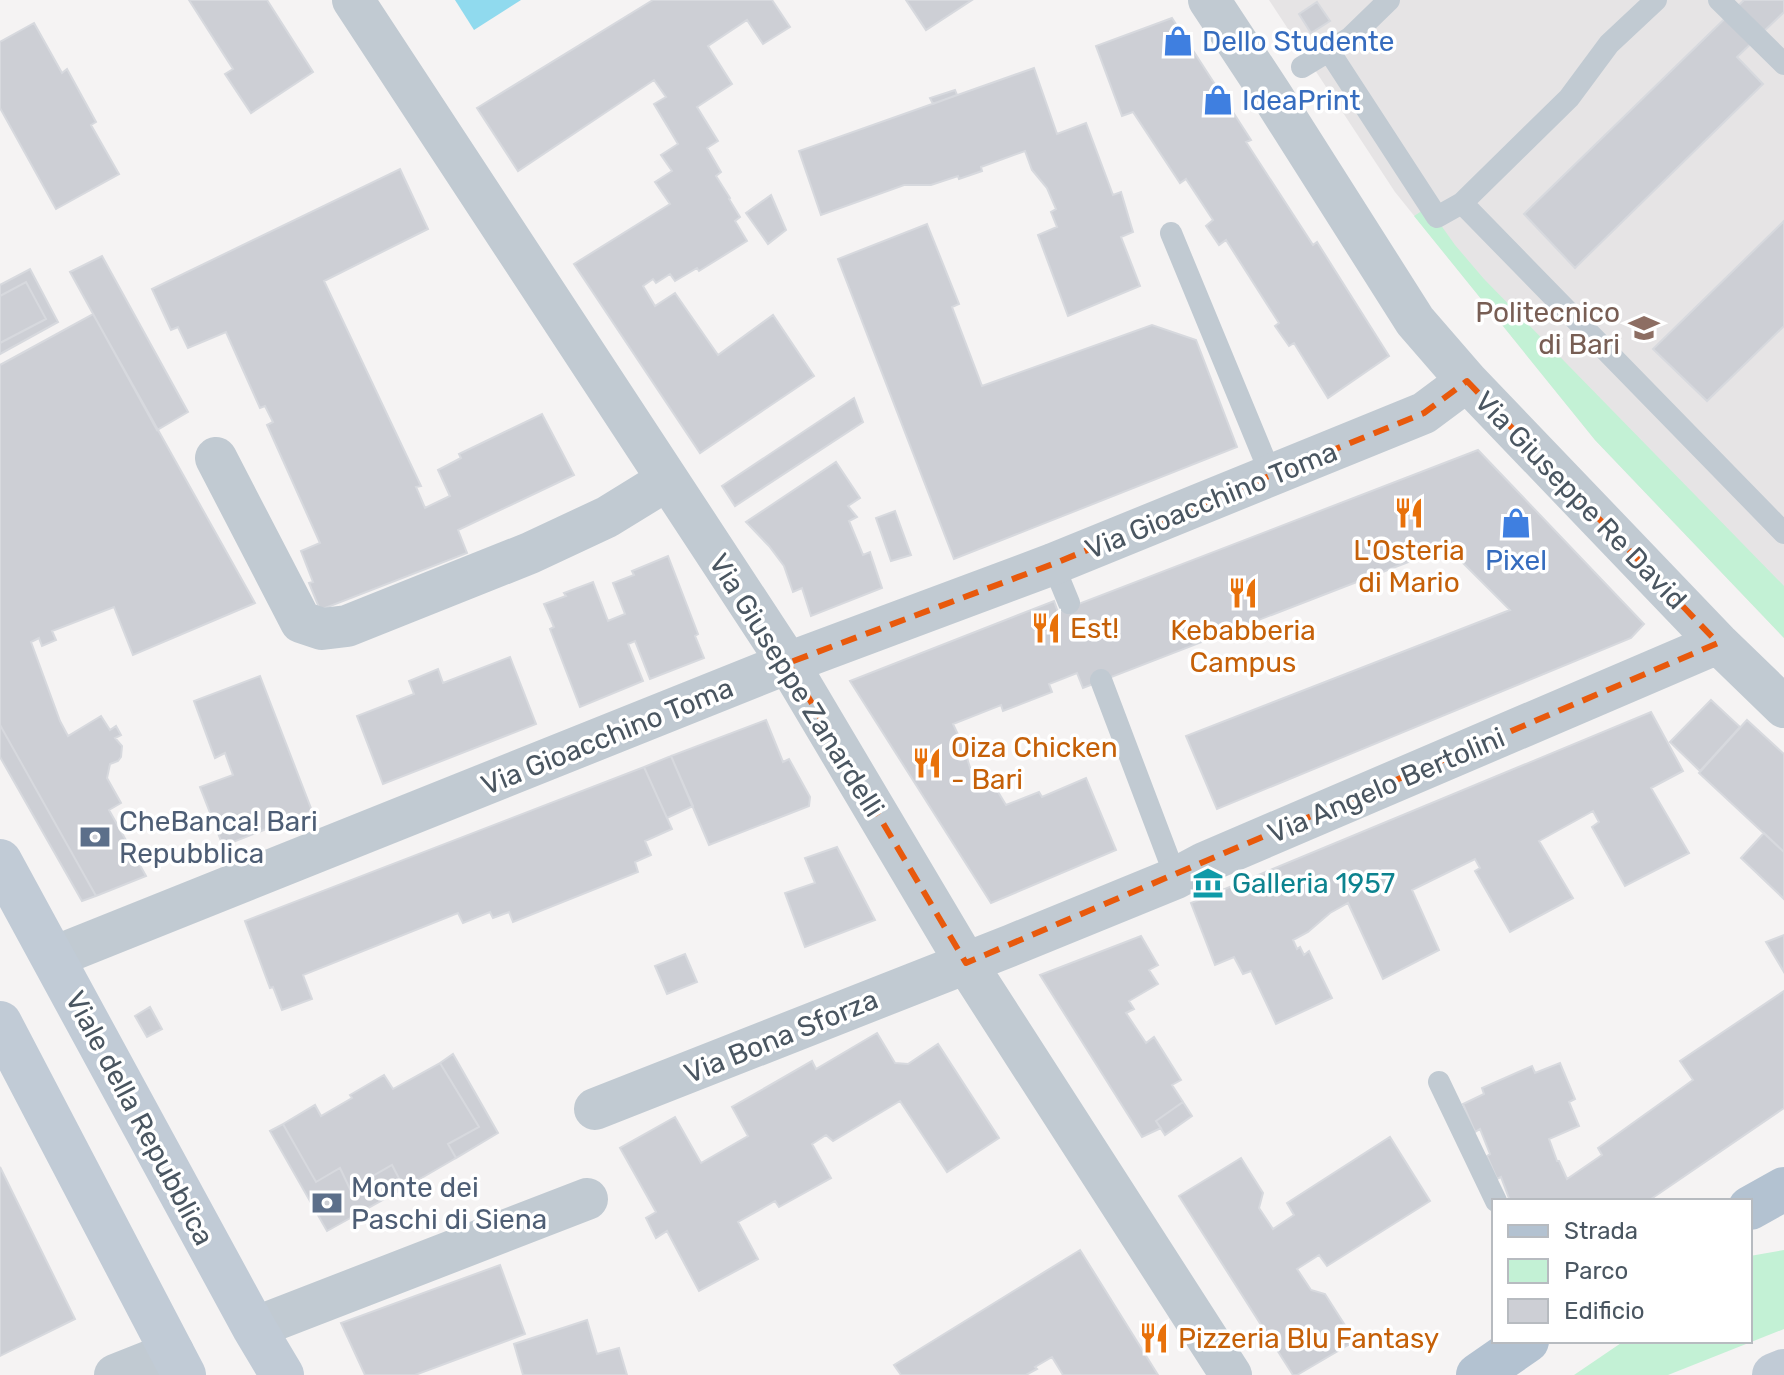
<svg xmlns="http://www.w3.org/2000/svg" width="1784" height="1375" font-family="Rubik,sans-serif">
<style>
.education{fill:#e6e4e5}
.green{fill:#c3f1d5}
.water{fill:#90daee}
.building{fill:#cdcfd5;stroke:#d7d9de;stroke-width:2}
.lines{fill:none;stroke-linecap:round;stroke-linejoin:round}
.lane{stroke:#c1cad2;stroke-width:22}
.street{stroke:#c1cad2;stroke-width:42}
.secondary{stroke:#c1cbd6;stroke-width:44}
.primary{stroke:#b3c2d1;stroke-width:44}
.marked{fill:none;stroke:#e8590c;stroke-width:6;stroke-dasharray:16 10;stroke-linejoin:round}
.labels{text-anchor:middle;stroke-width:7;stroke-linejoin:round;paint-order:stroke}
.shop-label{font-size:28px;fill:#366cbe;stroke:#fff;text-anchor:start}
.education-label{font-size:28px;fill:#785e54;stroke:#fff;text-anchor:end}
.street-label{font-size:28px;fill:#4a5661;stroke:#fff}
.food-label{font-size:28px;fill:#c56008;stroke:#fff;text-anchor:start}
.service-label{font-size:28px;fill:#4e5e75;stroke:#fff;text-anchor:start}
.culture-label{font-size:28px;fill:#0d838f;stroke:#fff;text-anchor:start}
</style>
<rect width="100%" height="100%" fill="#f5f3f3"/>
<path class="education" d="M1269,0H1784V638L1595,440L1395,192Z"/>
<path class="green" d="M1428,207L1455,245L1484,279L1784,586V638L1595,440L1414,216Z
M1784,1250V1329L1668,1375H1574L1624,1341H1750V1256Z"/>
<path class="water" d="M455,0H521L474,30Z"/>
<path class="building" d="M189,0H267L313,72L251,113L225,74L233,69Z
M653,0H772L790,27L763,44L747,20L708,46L732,84L697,107L718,141L707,148L721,172L716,176L730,198L729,199L740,217L735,221L747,241L699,271L697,268L675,281L670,274L656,283L653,279L643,286L655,306L675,293L718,355L773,315L814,376L700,453L574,264L670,204L655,182L672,171L661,155L678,144L654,104L666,97L654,80L518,171L477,108Z
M906,0H972L926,30Z
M1744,0H1784V12L1737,57L1763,84L1575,268L1524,214Z
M1317,2L1330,21L1311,33L1299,14Z
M1172,18L1251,140L1246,142L1313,245L1317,242L1389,356L1328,398L1294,343L1289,346L1275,326L1279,323L1226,240L1219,245L1206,226L1213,220L1186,179L1180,183L1133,112L1122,116L1096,46Z
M34,23L62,73L67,69L96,122L91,125L119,174L56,209L0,108V42Z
M1034,68L1057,134L1086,123L1113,195L1121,192L1133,232L1121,237L1140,286L1068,316L1038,235L1057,227L1051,212L1056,209L1047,188L1032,170L1025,151L981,167L982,171L959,179L958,176L931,185H904L821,215L799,151Z
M955,90L957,95L933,104L930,98Z
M400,169L428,229L324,281L421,486L416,487L425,508L450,496L438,470L461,458L459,454L542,414L574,475L458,530L467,553L320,610L309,583L313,582L301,551L320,543L267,425L273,422L265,406L260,408L226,332L188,348L178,327L171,330L152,289Z
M771,195L786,230L768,244L746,213Z
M1784,221V326L1707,401L1653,349Z
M927,224L959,304L952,307L982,386L1152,325L1196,340L1237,447L954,559L838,259Z
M102,256L188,412L157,430L70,272Z
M30,269L58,322L0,354V343L46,319L26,282L0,296V285Z
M26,282L46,319L0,343V296Z
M93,314L255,603L133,655L114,607L52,631L56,640L42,646L39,638L31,642L60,721L68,736L101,716L110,730L116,726L121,735L115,738L122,746L121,757L118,761L110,764L107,778L121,803L109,810L146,876L96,896L0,725V365Z
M854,398L863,422L735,506L722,486Z
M1478,450L1644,624L1631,638L1217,809L1186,736L1510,610L1447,547L1083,688L1077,673L1049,684L1052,692L1003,711L1001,705L953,724L963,745L972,774L981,789L992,782L1006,805L1039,792L1042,797L1086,778L1116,850L991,903L850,681L1054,601L1058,612Z
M836,462L860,498L848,506L857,517L849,521L863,555L870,552L882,588L811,616L802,588L793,592L784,566L769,546L746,522Z
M895,511L911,555L891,561L876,518Z
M668,556L698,634L695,636L704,658L650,679L635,641L628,644L643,681L580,707L550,629L554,627L544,604L566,596L564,593L593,582L608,621L625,614L613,583L634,575L632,571Z
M510,657L536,724L383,784L357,716L414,694L409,681L438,669L443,683Z
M260,676L312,811L223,846L200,787L233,775L225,753L215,758L194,701Z
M1711,700L1740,727L1700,771L1670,742Z
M1651,712L1683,771L1651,788L1689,853L1625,886L1592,827L1599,822L1593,811L1539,841L1573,898L1510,932L1475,871L1480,868L1475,859L1412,890L1439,950L1383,979L1348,903L1330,913L1308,932L1293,940L1297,949L1300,947L1304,955L1309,951L1332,998L1276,1024L1251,971L1243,974L1234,957L1215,965L1191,903Z
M766,720L783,762L789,759L810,797L809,806L709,845L671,756Z
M1747,720L1784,754V852L1699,773Z
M0,725L55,823L96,896L82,901L0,757Z
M671,756L693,806L667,818L644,767Z
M644,767L672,829L645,841L651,855L635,862L638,872L513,922L509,912L493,918L490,912L463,923L458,913L303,975L312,999L282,1010L273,987L270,988L245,921Z
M1764,833L1784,852V899L1741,858Z
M837,847L875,920L805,947L785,893L815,883L805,858Z
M1784,935V972L1766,942Z
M1141,936L1158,965L1149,970L1158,984L1129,1001L1134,1009L1126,1013L1146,1043L1154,1037L1181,1080L1172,1085L1183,1102L1156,1121L1161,1128L1142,1137L1040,975Z
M685,954L697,982L667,994L655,966Z
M1784,991V1108L1648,1201H1510L1501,1177L1497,1179L1487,1156L1490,1154L1480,1129L1475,1132L1463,1104L1484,1094L1482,1088L1532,1066L1535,1073L1560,1063L1575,1099L1569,1102L1579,1126L1549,1139L1557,1161H1559L1567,1179L1602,1155L1598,1148L1693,1080L1680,1061Z
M150,1007L162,1029L147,1037L135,1016Z
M877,1033L895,1063L908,1064L938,1044L999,1138L947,1172L900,1101L833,1141L826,1135L812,1144L831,1178L779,1207L775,1201L738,1222L758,1259L699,1291L667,1231L656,1238L646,1218L656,1212L620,1148L675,1117L701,1163L748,1136L732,1107L812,1061L816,1069Z
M453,1054L498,1133L456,1158L448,1144L479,1127L440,1063Z
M440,1063L479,1127L448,1144L456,1158L404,1188L392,1165L350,1189L340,1168L316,1182L283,1124L315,1105L321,1116L352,1098L350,1095L384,1075L393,1089Z
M1183,1102L1192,1116L1165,1135L1156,1121Z
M283,1124L316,1182L340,1168L350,1189L392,1165L404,1188L327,1231L270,1131Z
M1390,1137L1430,1201L1327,1266L1319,1255L1297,1269L1311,1290L1325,1294L1355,1341L1297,1375H1293L1179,1196L1241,1158L1263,1193L1259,1208L1273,1229L1294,1215L1287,1203Z
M0,1167L75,1319L0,1356Z
M1080,1250L1158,1375H1063L1052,1357L1035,1367L1037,1369L1026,1375H901L894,1365Z
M500,1265L525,1334L415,1375H365L341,1323Z
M587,1320L597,1354L619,1348L627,1375H523L514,1344Z"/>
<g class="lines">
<path class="lane" d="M1719,0L1784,64
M1329,51L1437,217L1462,203L1784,533
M1302,67L1350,38L1389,0
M1462,203L1569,98L1609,44L1656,0
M1171,233L1271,475
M1053,564L1069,603
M1101,680L1176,878
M1439,1082L1496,1201"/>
<path class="street" d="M353,0L788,663L966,963L1231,1375
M1209,0L1271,94L1415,321L1467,381L1718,643L1784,707
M216,458L301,622L322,629L347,626L530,553L607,517L667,480
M54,957L788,663L1053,564L1424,413L1467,381
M595,1109L1012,945L1176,878L1204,863L1718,643
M254,1328L587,1199
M115,1375L173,1352"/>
<path class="secondary" d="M0,861L254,1328L282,1375
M0,1023L184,1375
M1774,1375L1784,1371"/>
<path class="primary" d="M1750,1208L1784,1189
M1478,1375L1527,1341"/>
</g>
<path class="marked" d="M1467,381L1718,643L966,963L788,663L1053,564L1424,413Z"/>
<defs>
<g id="shop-bare" transform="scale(2.4)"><path d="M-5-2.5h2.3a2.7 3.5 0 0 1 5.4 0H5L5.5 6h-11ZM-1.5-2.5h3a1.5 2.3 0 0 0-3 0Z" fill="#3f7fe0" stroke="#fff" stroke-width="2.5" paint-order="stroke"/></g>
<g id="university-bare" transform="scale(2.4)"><path d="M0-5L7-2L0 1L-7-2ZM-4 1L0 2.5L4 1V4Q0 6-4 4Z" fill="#8d6e63" stroke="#fff" stroke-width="2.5" paint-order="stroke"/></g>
<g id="restaurant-bare" transform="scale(2.4)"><path d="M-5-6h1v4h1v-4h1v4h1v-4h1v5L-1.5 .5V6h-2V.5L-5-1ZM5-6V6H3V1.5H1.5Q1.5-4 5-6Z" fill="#e8710a" stroke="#fff" stroke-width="2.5" paint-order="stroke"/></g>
<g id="bank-bare" transform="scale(2.4)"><path d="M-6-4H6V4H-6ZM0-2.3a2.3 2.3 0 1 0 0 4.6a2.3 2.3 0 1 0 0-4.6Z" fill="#5c6f8a" stroke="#fff" stroke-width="2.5" paint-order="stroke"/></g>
<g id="museum-bare" transform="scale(2.4)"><path d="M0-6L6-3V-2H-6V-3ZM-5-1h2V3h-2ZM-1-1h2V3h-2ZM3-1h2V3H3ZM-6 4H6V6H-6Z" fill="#0f9aa8" stroke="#fff" stroke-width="2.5" paint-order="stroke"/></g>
</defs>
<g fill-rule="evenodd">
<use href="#shop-bare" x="1178" y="41"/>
<use href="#shop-bare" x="1218" y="100"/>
<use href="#university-bare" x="1644" y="328"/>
<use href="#restaurant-bare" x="1409" y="513"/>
<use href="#shop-bare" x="1516" y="523"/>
<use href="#restaurant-bare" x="1243" y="593"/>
<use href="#restaurant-bare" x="1046" y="628"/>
<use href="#restaurant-bare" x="927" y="763"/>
<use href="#bank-bare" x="95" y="837"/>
<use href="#museum-bare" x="1208" y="883"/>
<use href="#bank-bare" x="327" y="1203"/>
<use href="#restaurant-bare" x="1154" y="1338"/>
</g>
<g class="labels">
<g class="shop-label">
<text x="1202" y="51">Dello Studente</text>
<text x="1242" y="110">IdeaPrint</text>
<text x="1516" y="570" text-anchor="middle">Pixel</text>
</g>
<g class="education-label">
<text x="1620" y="322">Politecnico<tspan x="1620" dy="32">di Bari</tspan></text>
</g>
<g class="street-label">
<text transform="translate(1211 500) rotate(-22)" y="10">Via Gioacchino Toma</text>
<text transform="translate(1581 500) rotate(46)" y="10">Via Giuseppe Re David</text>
<text transform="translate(797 685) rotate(58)" y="10">Via Giuseppe Zanardelli</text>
<text transform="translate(607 736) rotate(-22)" y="10">Via Gioacchino Toma</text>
<text transform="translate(1386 785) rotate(-23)" y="10">Via Angelo Bertolini</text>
<text transform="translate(781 1036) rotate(-22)" y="10">Via Bona Sforza</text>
<text transform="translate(140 1118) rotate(62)" y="10">Viale della Repubblica</text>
</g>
<g class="food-label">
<text x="1409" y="560" text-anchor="middle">L'Osteria<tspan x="1409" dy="32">di Mario</tspan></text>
<text x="1070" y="638">Est!</text>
<text x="1243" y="640" text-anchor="middle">Kebabberia<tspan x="1243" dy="32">Campus</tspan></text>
<text x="951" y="757">Oiza Chicken<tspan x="951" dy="32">- Bari</tspan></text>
<text x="1178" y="1348">Pizzeria Blu Fantasy</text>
</g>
<g class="service-label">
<text x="119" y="831">CheBanca! Bari<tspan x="119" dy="32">Repubblica</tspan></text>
<text x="351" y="1197">Monte dei<tspan x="351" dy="32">Paschi di Siena</tspan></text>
</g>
<g class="culture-label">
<text x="1232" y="893">Galleria 1957</text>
</g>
</g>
<rect x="1492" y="1199" width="260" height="144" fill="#ffffff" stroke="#b7bbc0" stroke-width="2"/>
<rect x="1508" y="1225" width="40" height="12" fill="#b3c2d1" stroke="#b7bbc0" stroke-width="2"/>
<text x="1564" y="1239" font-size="24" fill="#4a5661">Strada</text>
<rect x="1508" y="1259" width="40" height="24" fill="#c3f1d5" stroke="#b7bbc0" stroke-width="2"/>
<text x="1564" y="1279" font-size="24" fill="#4a5661">Parco</text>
<rect x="1508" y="1299" width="40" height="24" fill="#cdcfd5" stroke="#b7bbc0" stroke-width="2"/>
<text x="1564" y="1319" font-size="24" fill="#4a5661">Edificio</text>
</svg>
